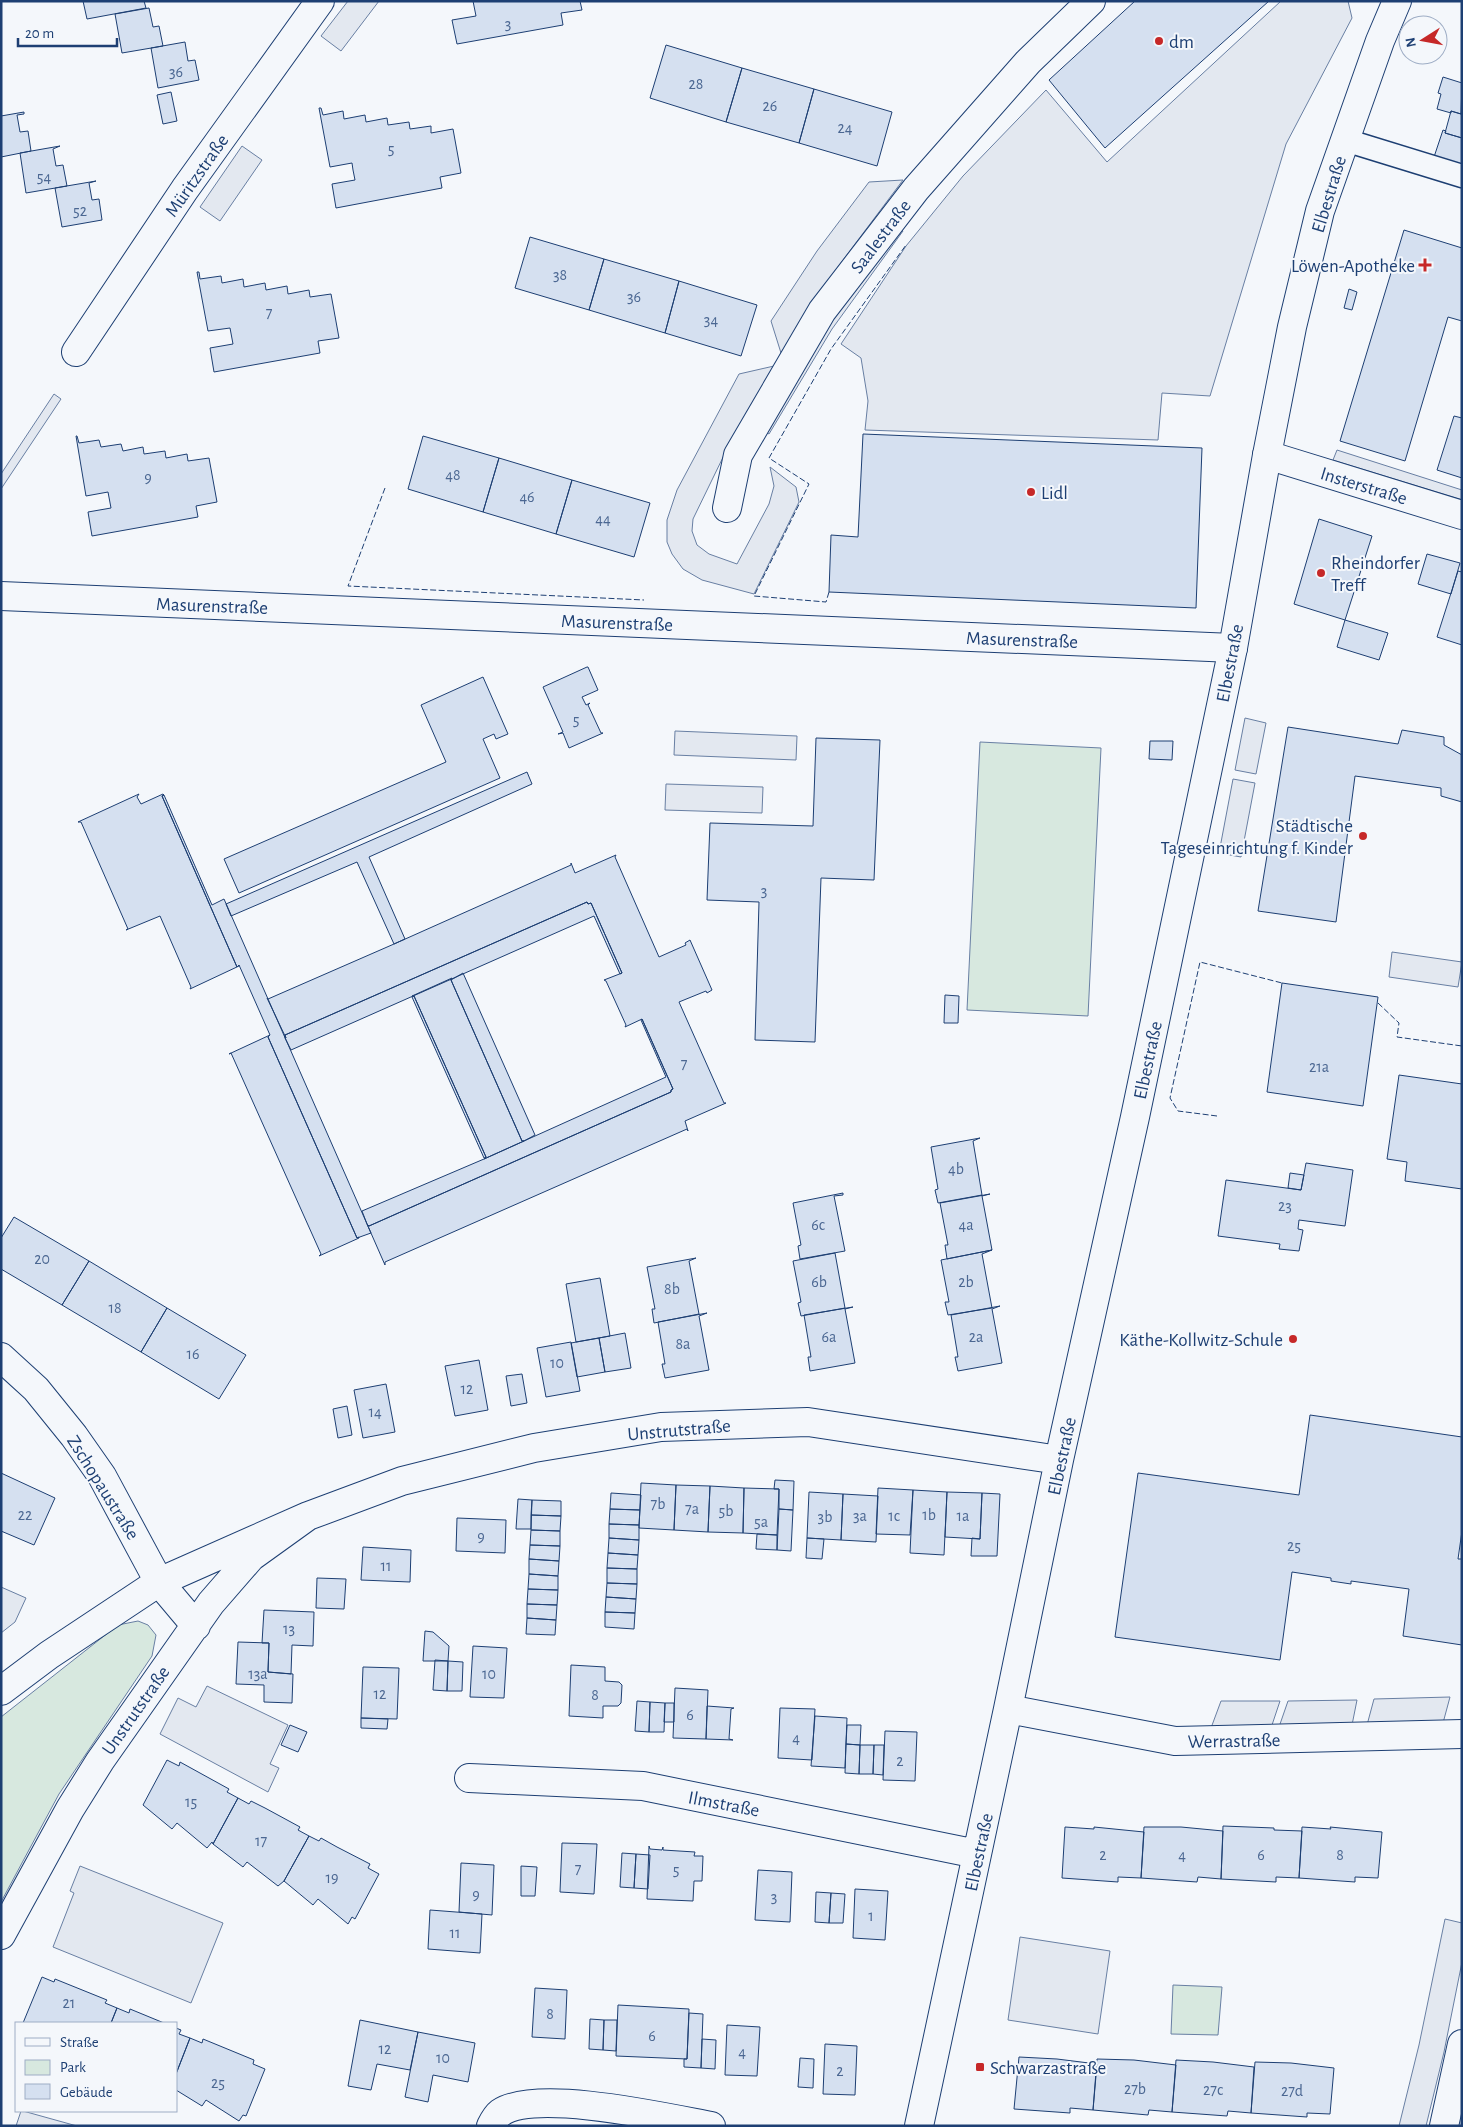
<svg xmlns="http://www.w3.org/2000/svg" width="1463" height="2127" font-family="'Alegreya Sans',sans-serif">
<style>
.green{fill:#d7e8df;stroke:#687fa3}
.parking{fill:#e3e8f0;stroke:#687fa3}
.building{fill:#d5e0f0;stroke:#1d3f73}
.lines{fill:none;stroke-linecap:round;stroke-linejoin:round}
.pedestrian-casing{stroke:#1d3f73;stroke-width:25}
.minor-casing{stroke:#1d3f73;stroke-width:30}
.secondary-casing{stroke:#1d3f73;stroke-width:30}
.pedestrian{stroke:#f4f7fb;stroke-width:22}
.minor{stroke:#f4f7fb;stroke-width:28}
.secondary{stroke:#f4f7fb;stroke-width:28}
.fence{stroke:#1d3f73;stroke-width:1;stroke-dasharray:6 2.5;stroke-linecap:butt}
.poi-dot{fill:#c62828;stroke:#f4f7fb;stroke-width:2}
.labels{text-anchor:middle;stroke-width:4;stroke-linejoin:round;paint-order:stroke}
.number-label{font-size:16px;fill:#4b6792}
.poi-label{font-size:19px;fill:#1d3f73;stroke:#f4f7fb;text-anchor:start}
.street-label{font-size:19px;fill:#1d3f73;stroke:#f4f7fb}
</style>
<rect width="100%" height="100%" fill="#f4f7fb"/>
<path class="green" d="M980,742L1101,748L1088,1016L967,1010Z
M138,1621L148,1625L156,1635L152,1656L59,1794L1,1902V1717L118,1625Z
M1173,1985L1222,1987L1218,2035L1171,2034Z"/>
<path class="parking" d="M348,1H379L341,51L321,36Z
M1281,1H1348L1352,18L1286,144L1210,396L1162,393L1158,440L865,430L868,401L861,358L841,344L906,246L963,176L1046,90L1107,162Z
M242,146L262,160L220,221L200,207Z
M903,180L840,264L781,353L771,321L817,251L869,182Z
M895,226L903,231L832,329L769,434L761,429L800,363Z
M774,366L728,447L693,519L692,531L697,545L709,554L737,564L769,504L774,486L770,467L796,487L799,502L754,594L702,580L683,569L672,554L667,542V520L677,490L739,374Z
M54,394L61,399L1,489V474Z
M1337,450L1462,490V500L1333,460Z
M1245,718L1266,723L1256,774L1235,770Z
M675,731L797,736L796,760L674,755Z
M1233,779L1255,783L1241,857L1219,853Z
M666,784L763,787L762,813L665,810Z
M1392,952L1462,962L1458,987L1389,977Z
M1,1587L26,1598L15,1622L1,1633Z
M207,1686L288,1725L270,1764L279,1768L268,1792L160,1734L178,1698L196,1707Z
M1450,1697L1443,1723L1367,1725L1374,1699Z
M1357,1700L1352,1725L1279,1727L1288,1701Z
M1221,1701H1280L1271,1728H1211Z
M80,1866L223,1923L191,2003L53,1947L74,1893L70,1891Z
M1445,1919L1462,1923V1962L1444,2052L1426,2126H1399L1419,2045Z
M1020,1937L1110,1951L1098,2034L1008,2020Z
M21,2111H23L77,2126H16Z"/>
<path class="building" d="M83,1H144L146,8L87,19Z
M473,1H580L582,10L561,13L563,25L457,44L452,20L476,16Z
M1135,1H1269L1105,148L1049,80Z
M149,8L153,27L159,26L163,46L122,53L115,14Z
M185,42L188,61L195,60L199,80L158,88L151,48Z
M666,45L742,68L726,122L650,98Z
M742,68L814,89L799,143L726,122Z
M1443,77L1462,83L1461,114L1451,111V113L1437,109L1441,94L1438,93Z
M814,89L892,112L877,166L799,143Z
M171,92L177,121L163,124L157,95Z
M319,108H321L323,115L343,111L344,119L365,115L366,122L387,118L388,125L409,122L410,129L431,126V133L453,129L461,173L440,177L442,188L336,208L332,184L355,180L353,170L352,163L330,167Z
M1462,110V138L1445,133L1451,111L1461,114Z
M24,112V114L17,115L20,132L28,131L31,151L1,157V116Z
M1443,130L1446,131L1445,133L1462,138V166L1434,157Z
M60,146L53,149L56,166L63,165L67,186L26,193L20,153Z
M96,181L89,183L92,200L99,199L102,220L62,227L55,188Z
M1404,230L1462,248V321L1448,317L1405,461L1340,441Z
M530,237L604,259L589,310L515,288Z
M604,259L679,281L665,333L589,310Z
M197,272H199L200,279L221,276L222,283L243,279L244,287L265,283L266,290L287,286L288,294L309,290L310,297L331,294L339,338L318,341L320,353L214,372L210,348L233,344L230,328L208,331Z
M679,281L757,305L741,356L665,333Z
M1349,289L1357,292L1352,310L1344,308Z
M1454,416L1462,418V478L1437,470Z
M863,434L1202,448L1196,608L829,592L831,535L858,537Z
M76,436H77L79,443L99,440L101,447L121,444L123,451L143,447L144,454L165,451L166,458L187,454L188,461L209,458L217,502L196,506L198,517L92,536L88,512L111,508L108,492L86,496Z
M423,436L499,458L483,512L408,489Z
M499,458L572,480L556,534L483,512Z
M572,480L650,503L634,557L556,534Z
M1319,519L1372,536L1345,620L1294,604Z
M1427,554L1460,563L1451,594L1418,584Z
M1458,571L1462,572V645L1437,637Z
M1345,620L1388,633L1379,660L1337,647Z
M587,667H588L598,690L582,697L586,705L590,703L588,705L601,733H603L569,748L563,733L558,734L563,732L543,687Z
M483,677L508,734L496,739L494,734L483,739L500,778L239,893L224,859L446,762L421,705Z
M1288,727L1398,744L1402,730L1444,737V745L1462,755V802L1441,796V788L1355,776L1336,922L1258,911Z
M816,738L880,740L874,880L821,878L815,1042L755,1040L759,902L707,900L710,823L813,826Z
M1150,741H1173L1172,760L1149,759Z
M527,772L532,784L369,857L405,939L394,944L357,862L231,916L226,904Z
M139,794L137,797L141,804L163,794L164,795L162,796L237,967L239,965V966L190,989L191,987L160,916L126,930L128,929L81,822H78Z
M164,795L212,905L224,899L371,1233L357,1238L268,1037L270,1035L239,965L237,967L162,796Z
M616,855L615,857L659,957L686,945L685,943L690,940L712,990L707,993L706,991L679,1002L724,1103H726L685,1121L688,1131L687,1129L385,1262V1265L367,1224L369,1226L671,1092V1090L673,1089L642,1019L625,1027L626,1025L606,981L604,980L622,973L591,903L588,904L587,902L285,1035L286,1038L267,998L268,999L394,944L571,865V863L575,873Z
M587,902L588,904L591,903L622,973L620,974L594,916L291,1050L285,1038V1035Z
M463,973L535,1135L524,1141H522L451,980Z
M452,978L451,980L522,1141H524L484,1159L486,1157L414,996H412Z
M1282,983L1378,997L1363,1106L1267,1092Z
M945,995L959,996L958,1023H944Z
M414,996L486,1157L484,1158L412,997Z
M642,1019L673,1089L671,1090V1092L369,1226L367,1224L362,1211L484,1159L666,1077L641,1020Z
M270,1035L268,1037L357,1238L359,1237V1238L319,1256L321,1254L231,1053L229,1054Z
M1399,1075L1462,1084V1189L1405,1181L1407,1162L1387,1159Z
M980,1138L973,1141L982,1195L938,1203L935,1190L938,1189L931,1147Z
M1306,1163L1353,1170L1345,1226L1299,1220L1298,1229L1303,1230L1299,1251L1279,1249L1280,1244L1218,1236L1226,1180L1301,1190Z
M1290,1173L1304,1175L1301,1190L1288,1188Z
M843,1193V1195L834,1196L845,1251L800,1259L798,1246L801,1245L793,1203Z
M990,1194L982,1196L992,1250L947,1259L945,1245H948L940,1203Z
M14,1217L89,1261L62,1305L1,1269V1238Z
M992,1250L982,1254L992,1308L948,1315L945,1302H949L941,1260Z
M835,1253L845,1308L801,1316L798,1303L801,1302L793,1261Z
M696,1258L689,1261L699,1314L654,1323L652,1309H655L647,1267Z
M89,1261L167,1308L141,1352L62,1305Z
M600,1278L610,1336L576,1342L566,1284Z
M1000,1306L992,1309L1002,1363L958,1371L955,1357H958L951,1315Z
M853,1307L845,1309L855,1363L810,1371L808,1357H811L804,1315Z
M167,1308L246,1355L219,1399L141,1352Z
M707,1313L699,1316L709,1370L665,1378L662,1364H665L658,1322Z
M625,1333L631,1368L605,1372L599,1338Z
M599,1338L605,1372L577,1377L571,1343Z
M571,1342L580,1391L546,1397L537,1348Z
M479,1360L488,1410L455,1416L445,1366Z
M522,1374L527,1403L511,1406L506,1376Z
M386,1384L395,1432L363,1438L354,1390Z
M347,1406L352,1435L338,1438L333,1409Z
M1310,1415L1462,1437V1531L1458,1559H1462V1645L1403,1636L1409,1589L1351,1581V1584L1331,1581V1578L1292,1572L1280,1660L1115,1637L1138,1473L1299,1495Z
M1,1473L55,1498L34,1545L1,1531Z
M775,1480L794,1481L793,1510L779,1509V1489H774Z
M641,1483L676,1485L674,1530L639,1528Z
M676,1485L710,1486L708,1532L674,1530Z
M710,1486L744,1488L743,1533L708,1532Z
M744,1488L779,1489L777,1535L743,1533Z
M878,1488L913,1490L910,1535L876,1534Z
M913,1490L947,1492L944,1555L910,1553Z
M809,1492L843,1494L841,1540L807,1538Z
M947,1492L982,1493L980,1539L945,1537Z
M611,1493L641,1495L640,1510L610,1509Z
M982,1493L1000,1494L997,1556H971L972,1538L980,1539Z
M843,1494L878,1496L876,1542L841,1540Z
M518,1499L532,1500L531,1529H516Z
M532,1500L561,1501V1516L531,1515Z
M610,1509L640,1510L639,1525L609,1524Z
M779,1509L793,1510L791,1551L777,1550Z
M531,1515L561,1516L560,1531L531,1530Z
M457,1518L506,1520L505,1553L456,1551Z
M609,1524L639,1525V1540L609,1538Z
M531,1530L560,1531V1546L530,1545Z
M757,1534L777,1535V1550L756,1549Z
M609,1538L639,1540L638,1555L608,1553Z
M807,1538L824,1539L822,1559L806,1558Z
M530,1545L560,1546L559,1561L529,1559Z
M363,1547L411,1550L410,1582L361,1580Z
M608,1553L638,1555L637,1569L607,1568Z
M529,1559L559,1561L558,1576L529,1574Z
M607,1568L637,1569V1584L607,1583Z
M529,1574L558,1576V1590L528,1589Z
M317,1578L346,1579L344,1609L316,1608Z
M607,1583L637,1584L636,1599L606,1597Z
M528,1589L558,1590L557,1605L527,1604Z
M606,1597L636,1599L635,1613L605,1612Z
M527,1604L557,1605L556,1620L527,1618Z
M264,1610L314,1612L313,1646L292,1645L291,1674L268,1672L269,1643H262Z
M605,1612L635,1613L634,1629L605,1627Z
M527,1618L556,1620L555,1635L526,1634Z
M425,1631L433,1632L449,1646L448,1661H423Z
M238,1642L269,1643L268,1672L293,1674L292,1703L264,1702V1685L236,1684Z
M473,1646L507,1648L504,1698L470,1697Z
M435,1660L448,1661L447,1691L433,1690Z
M448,1661L463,1662L462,1691H447Z
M571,1665L605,1667V1681L619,1682L622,1685L621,1703L618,1706H603V1718L569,1716Z
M363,1667L399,1668L397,1719L361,1718Z
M675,1688L708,1690L706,1739L673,1738Z
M637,1701L650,1702L649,1732L635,1731Z
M650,1702L665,1703L664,1732H649Z
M665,1703H674V1722H664Z
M707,1706L734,1708L731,1709L729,1739L733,1740L706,1739Z
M780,1708L815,1709L812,1760L778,1758Z
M815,1716L847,1718L845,1768L811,1766Z
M361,1718L388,1719L387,1729L361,1728Z
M290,1725L307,1732L298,1752L281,1745Z
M847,1725H861L860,1745L846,1744Z
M885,1731L917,1732L915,1781L883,1780Z
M846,1744L860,1745L859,1774L845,1773Z
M860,1745H874L873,1774H859Z
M874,1745H884L883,1775L873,1774Z
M167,1760L179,1766L180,1762L229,1789L227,1792L238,1798L213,1844L212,1842L207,1848L177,1823L172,1829L143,1805Z
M238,1798L249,1804L251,1801L265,1808L300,1827L298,1830L309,1836L284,1881L278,1886L247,1862L243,1867L213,1844Z
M1223,1826L1274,1828V1830L1302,1831L1299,1878L1276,1877V1882L1221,1879Z
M1065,1827L1094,1829V1827L1144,1832L1141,1878L1118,1877V1882L1062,1878Z
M1144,1827H1181L1223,1831L1221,1879L1198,1877L1197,1882L1141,1878Z
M1302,1827L1331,1829L1330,1827L1382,1832L1378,1878L1355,1877V1882L1299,1878Z
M309,1836L319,1841L321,1838L337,1847L370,1864L368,1868L379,1874L355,1919L352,1917L348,1924L318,1899L313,1905L284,1881Z
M562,1843L597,1844L594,1894L560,1892Z
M649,1846L650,1849L662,1850L663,1847V1850L695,1852L694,1856H703L702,1881H694L693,1901L647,1899Z
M622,1853L636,1854L634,1888L620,1887Z
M636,1854L650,1855L648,1889L634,1888Z
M461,1863L494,1865L492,1915L459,1912Z
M521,1866L537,1867L535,1896H521Z
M758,1870L792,1872L790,1922L755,1920Z
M855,1889L888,1891L885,1940L853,1938Z
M816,1892L831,1893L829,1923L815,1922Z
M831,1893L845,1894L843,1923H829Z
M430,1910L482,1914L480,1953L428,1949Z
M42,1977L54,1982L55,1979L107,2000L105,2003L117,2008L111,2023H23Z
M535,1988L567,1990L565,2039L532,2037Z
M618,2005L689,2009L687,2059L616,2056Z
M117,2008L129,2013L130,2009L164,2023H111Z
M689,2013L703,2014L701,2068L684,2067V2059H687Z
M590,2019L604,2020L603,2050L589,2049Z
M360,2020L418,2032L410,2070L377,2064L371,2090L348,2086Z
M604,2020H617L616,2051L603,2050Z
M727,2025L760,2027L757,2076L725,2075Z
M176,2028L181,2030L179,2034L190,2038L176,2074Z
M418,2032L475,2043L468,2082L433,2075L428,2102L405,2097Z
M190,2038L202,2043L203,2039L254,2060L253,2064L265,2069L246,2116L243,2115L239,2121L206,2100L202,2106L176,2090V2074Z
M702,2039L716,2040L715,2069L701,2068Z
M825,2044L857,2046L855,2095L823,2094Z
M1019,2057L1057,2059L1097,2064L1093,2110L1070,2108V2113L1014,2109Z
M800,2058L814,2059L813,2088L798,2087Z
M1097,2059L1134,2060L1176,2065L1172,2112L1149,2110L1148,2115L1093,2110Z
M1176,2060L1213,2062L1254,2067L1251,2113L1228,2111L1227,2116L1172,2112Z
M1255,2062L1291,2063L1334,2068L1330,2114L1307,2113V2117L1251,2113Z"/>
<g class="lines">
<g class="pedestrian-casing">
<path id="pedestrian" d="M1345,140L1462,176"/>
</g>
<g class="minor-casing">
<path id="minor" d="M76,352L185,189L320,1
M1267,455L1462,515
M727,508L738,455L822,311L916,189L1028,62L1091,1
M1,1357L36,1389L74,1436L102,1476L159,1582L196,1626
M308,1516L402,1481L534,1448L661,1427L808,1422L1059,1460
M1,1691L49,1655L159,1582L308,1516L251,1557L211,1603L100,1761L70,1809L1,1935
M1008,1709L1175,1741L1462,1734
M469,1778L643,1786L977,1854
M491,2126C493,2122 496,2116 500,2113C535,2088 668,2118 711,2126
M919,2126L1008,1709L1059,1460L1135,1117L1233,648
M1444,2126L1462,2044"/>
</g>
<g class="secondary-casing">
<path id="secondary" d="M1,596L1233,648L1267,455L1292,327L1320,211L1380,41L1397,1"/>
</g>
<use href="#pedestrian" class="pedestrian"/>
<use href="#minor" class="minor"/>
<use href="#secondary" class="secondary"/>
<path class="fence" d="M385,488L348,586L644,600
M829,592L826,602L754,596L809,484L769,458L831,349L906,245
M1378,1003L1399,1023L1397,1037L1462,1046
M1217,1116L1178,1111L1170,1098L1200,962L1282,983"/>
</g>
<g class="poi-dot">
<circle cx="1159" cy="41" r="5"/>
<path d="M1422.5 257.5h5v5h5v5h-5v5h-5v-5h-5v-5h5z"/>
<circle cx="1031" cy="492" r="5"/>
<circle cx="1321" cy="573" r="5"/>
<circle cx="1363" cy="836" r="5"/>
<circle cx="1293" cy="1339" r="5"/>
<rect x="975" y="2062" width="10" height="10" rx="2.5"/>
</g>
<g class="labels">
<g class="number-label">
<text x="508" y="29">3</text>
<text x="176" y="77">36</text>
<text x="696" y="89">28</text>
<text x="770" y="111">26</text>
<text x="845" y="133">24</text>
<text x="391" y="154">5</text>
<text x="44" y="182">54</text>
<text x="80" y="216">52</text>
<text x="560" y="280">38</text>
<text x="634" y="302">36</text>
<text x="269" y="318">7</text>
<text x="711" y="325">34</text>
<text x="453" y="480">48</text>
<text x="148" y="483">9</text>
<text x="527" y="502">46</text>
<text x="603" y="524">44</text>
<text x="576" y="725">5</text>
<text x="764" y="896">3</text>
<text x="684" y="1069">7</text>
<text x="1319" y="1072">21a</text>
<text x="956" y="1174">4b</text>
<text x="1285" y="1211">23</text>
<text x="818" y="1230">6c</text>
<text x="966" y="1230">4a</text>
<text x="42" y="1264">20</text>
<text x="819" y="1287">6b</text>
<text x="966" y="1287">2b</text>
<text x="672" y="1294">8b</text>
<text x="115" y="1313">18</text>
<text x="829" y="1342">6a</text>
<text x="976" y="1342">2a</text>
<text x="683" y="1349">8a</text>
<text x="193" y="1359">16</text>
<text x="557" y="1368">10</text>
<text x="467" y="1394">12</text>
<text x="375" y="1417">14</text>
<text x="658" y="1509">7b</text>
<text x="692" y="1514">7a</text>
<text x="726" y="1516">5b</text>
<text x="25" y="1520">22</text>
<text x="929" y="1520">1b</text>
<text x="860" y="1521">3a</text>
<text x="894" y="1521">1c</text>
<text x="963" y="1521">1a</text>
<text x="825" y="1522">3b</text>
<text x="761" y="1527">5a</text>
<text x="481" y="1542">9</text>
<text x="1294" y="1551">25</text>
<text x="386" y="1571">11</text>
<text x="289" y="1634">13</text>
<text x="258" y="1679">13a</text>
<text x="489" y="1679">10</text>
<text x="380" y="1699">12</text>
<text x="595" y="1700">8</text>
<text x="690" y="1720">6</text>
<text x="796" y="1743">4</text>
<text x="900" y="1766">2</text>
<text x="191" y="1807">15</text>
<text x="261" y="1846">17</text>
<text x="1103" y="1860">2</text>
<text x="1182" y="1860">4</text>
<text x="1261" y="1860">6</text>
<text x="1340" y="1860">8</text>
<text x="578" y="1874">7</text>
<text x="676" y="1875">5</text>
<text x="332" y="1883">19</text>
<text x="476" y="1900">9</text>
<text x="774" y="1902">3</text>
<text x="871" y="1921">1</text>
<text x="455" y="1938">11</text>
<text x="69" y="2008">21</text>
<text x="550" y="2019">8</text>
<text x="652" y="2041">6</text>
<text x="385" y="2054">12</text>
<text x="742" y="2057">4</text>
<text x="443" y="2063">10</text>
<text x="840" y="2076">2</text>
<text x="218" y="2088">25</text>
<text x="1135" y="2094">27b</text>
<text x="1213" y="2095">27c</text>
<text x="1292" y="2096">27d</text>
</g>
<g class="poi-label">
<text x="1169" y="48">dm</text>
<text x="1415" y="272" text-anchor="end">Löwen-Apotheke</text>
<text x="1041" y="499">Lidl</text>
<text x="1331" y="569">Rheindorfer<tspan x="1331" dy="22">Treff</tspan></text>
<text x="1353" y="832" text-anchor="end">Städtische<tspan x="1353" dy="22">Tageseinrichtung f. Kinder</tspan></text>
<text x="1283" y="1346" text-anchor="end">Käthe-Kollwitz-Schule</text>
<text x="990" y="2074">Schwarzastraße</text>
</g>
<g class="street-label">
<text transform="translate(196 175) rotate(-55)" y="7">Müritzstraße</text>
<text transform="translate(1328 194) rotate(-73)" y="7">Elbestraße</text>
<text transform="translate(880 236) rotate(-53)" y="7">Saalestraße</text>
<text transform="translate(1364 485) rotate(17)" y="7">Insterstraße</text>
<text transform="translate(212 605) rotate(2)" y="7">Masurenstraße</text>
<text transform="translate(617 622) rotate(2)" y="7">Masurenstraße</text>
<text transform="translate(1022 639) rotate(2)" y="7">Masurenstraße</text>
<text transform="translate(1229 663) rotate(-79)" y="7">Elbestraße</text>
<text transform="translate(1147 1060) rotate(-78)" y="7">Elbestraße</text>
<text transform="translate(679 1429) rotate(-5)" y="7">Unstrutstraße</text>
<text transform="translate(1061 1456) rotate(-78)" y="7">Elbestraße</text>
<text transform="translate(104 1487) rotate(58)" y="7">Zschopaustraße</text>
<text transform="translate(135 1710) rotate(-55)" y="7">Unstrutstraße</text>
<text transform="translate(1234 1740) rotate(-1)" y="7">Werrastraße</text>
<text transform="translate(724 1803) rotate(11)" y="7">Ilmstraße</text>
<text transform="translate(978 1852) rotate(-78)" y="7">Elbestraße</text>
</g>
</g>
<rect width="1463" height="2127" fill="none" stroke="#1d3f73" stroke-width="5"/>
<rect x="15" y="2022" width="162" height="90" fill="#f4f7fb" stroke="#9eadc5"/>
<rect x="25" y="2038" width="25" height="8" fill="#f4f7fb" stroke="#9eadc5"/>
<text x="60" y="2047" font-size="15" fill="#1d3f73">Straße</text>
<rect x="25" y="2060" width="25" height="15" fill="#d7e8df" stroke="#9eadc5"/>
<text x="60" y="2072" font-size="15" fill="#1d3f73">Park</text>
<rect x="25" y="2084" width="25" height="15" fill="#d5e0f0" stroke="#9eadc5"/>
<text x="60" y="2097" font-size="15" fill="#1d3f73">Gebäude</text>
<g transform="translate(1423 40) rotate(259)"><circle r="24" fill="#f4f7fb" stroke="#9eadc5"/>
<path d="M0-4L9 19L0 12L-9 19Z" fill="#c62828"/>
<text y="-8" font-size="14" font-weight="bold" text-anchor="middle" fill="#1d3f73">N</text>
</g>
<path d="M18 38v8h99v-8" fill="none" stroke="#1d3f73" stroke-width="2.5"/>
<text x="25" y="38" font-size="15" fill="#1d3f73" stroke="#f4f7fb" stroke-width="4" paint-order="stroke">20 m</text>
</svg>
